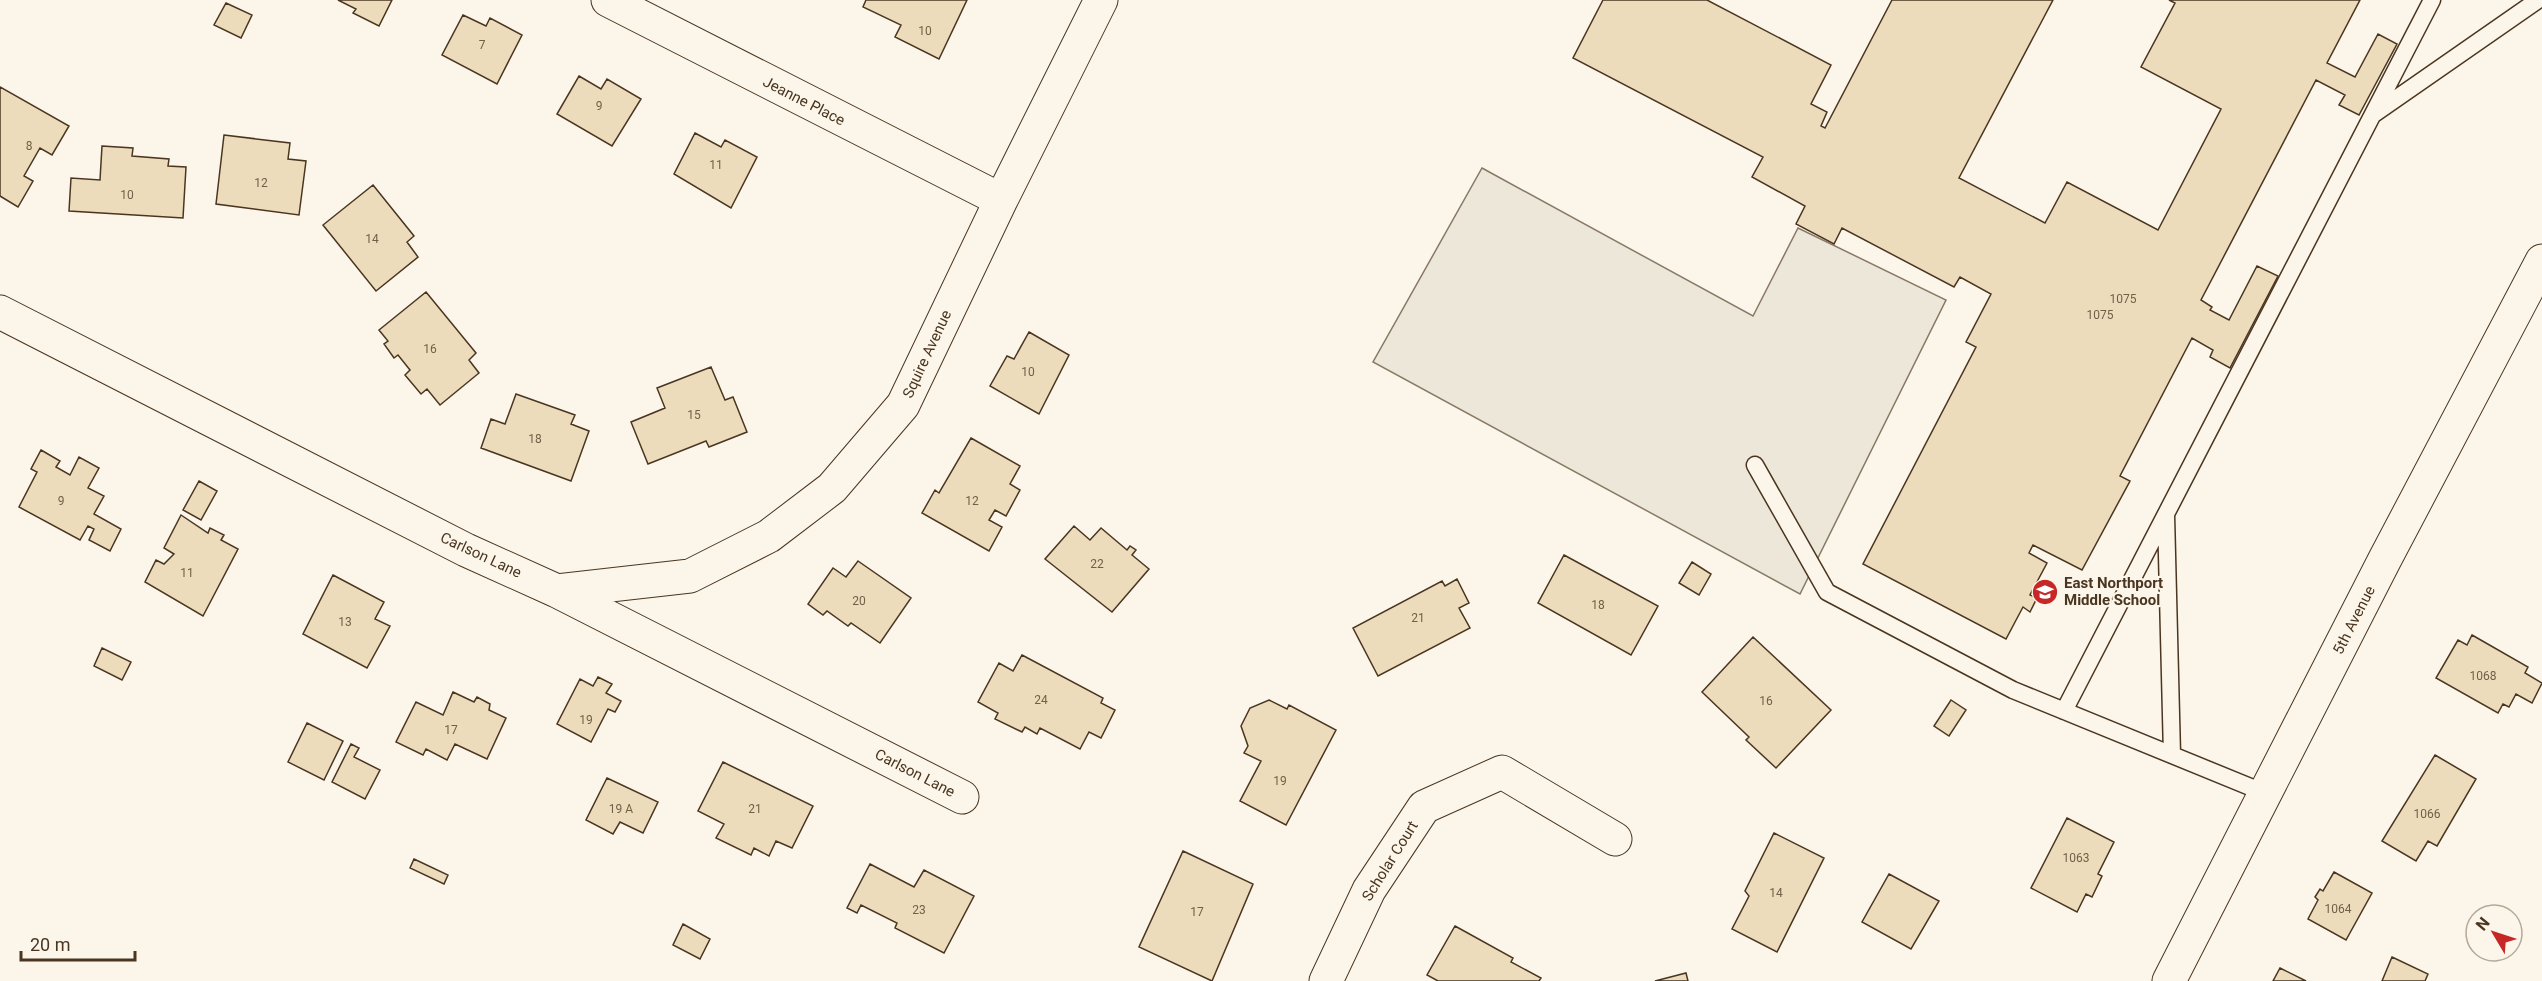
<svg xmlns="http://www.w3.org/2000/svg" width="2542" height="981" font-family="Roboto,sans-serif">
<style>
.parking{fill:#ede7d9;stroke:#887966;stroke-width:1.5}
.building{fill:#ecdcbc;stroke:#4a3520;stroke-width:1.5}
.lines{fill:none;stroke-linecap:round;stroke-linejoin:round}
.lane-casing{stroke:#4a3520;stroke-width:19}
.street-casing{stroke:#4a3520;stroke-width:35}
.secondary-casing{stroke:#4a3520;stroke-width:35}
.lane{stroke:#fbf6e9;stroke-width:16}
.street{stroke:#fbf6e9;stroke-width:33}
.secondary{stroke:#fbf6e9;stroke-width:33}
.labels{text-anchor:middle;stroke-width:4.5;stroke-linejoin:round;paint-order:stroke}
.number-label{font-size:12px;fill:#725f47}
.street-label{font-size:15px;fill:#4a3520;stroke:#fbf6e9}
.poi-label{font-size:15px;font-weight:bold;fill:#4a3520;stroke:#fbf6e9;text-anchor:start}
</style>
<rect width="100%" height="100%" fill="#fbf6e9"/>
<path class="parking" d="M1482,168L1753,316L1798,228L1946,300L1800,594L1373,362Z"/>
<path class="building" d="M338,0H392L379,26L353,13L356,9Z
M866,0H967L939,59L895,37L901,25L863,7Z
M1603,0H1707L1831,65L1811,104L1827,112L1821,126L1825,128L1892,0H2053L1959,178L2045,223L2067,182L2158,230L2221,109L2141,67L2175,3L2169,0H2360L2327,63L2355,77L2378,34L2397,44L2359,115L2339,105L2345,95L2316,80L2201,300L2212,307L2210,310L2229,320L2257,266L2278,276L2230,368L2210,357L2213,350L2192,338L2120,476L2130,481L2082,570L2033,545L2029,553L2047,563L2030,595L2037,598L2030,612L2023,607L2006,639L1863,564L1976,347L1966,342L1991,294L1960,277L1954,287L1842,228L1834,244L1796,224L1805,206L1752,177L1763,157L1573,58Z
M226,3L252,15L241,38L214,25Z
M463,15L486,26L490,18L522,35L497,84L442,55Z
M579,76L601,89L607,79L641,99L612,146L557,114Z
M0,87L69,126L52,155L40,148L24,176L33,181L18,207L0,196Z
M695,133L721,147L725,140L757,157L731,208L674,174Z
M224,135L290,143L288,159L306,161L299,215L216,204Z
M102,146L133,148L132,156L169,159L168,166L186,167L183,218L69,211L71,178L100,180Z
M373,185L414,236L407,242L418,257L376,291L323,225Z
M426,292L476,353L469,360L479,373L440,405L427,389L421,394L405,375L410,370L398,355L394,358L384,344L388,341L379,330Z
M1029,332L1069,355L1039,414L990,386L1007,356L1014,359Z
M711,367L725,400L733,397L747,432L709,447L706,441L648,464L631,422L665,408L657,388Z
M516,394L575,415L571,424L589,431L571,481L481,448L491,419L505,424Z
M971,438L1020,466L1010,484L1020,490L1006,516L995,510L989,520L1002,527L989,551L922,513L935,490L939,493Z
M41,450L60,461L56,467L70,475L79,457L99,468L88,488L104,496L94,514L121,529L110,551L89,540L94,529L88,526L80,540L19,507L37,472L31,469Z
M199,481L217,491L201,520L183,510Z
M181,515L208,533L210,528L224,535L221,540L238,549L203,616L145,582L156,560L164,564L174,554L164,548Z
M1074,526L1090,540L1101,528L1127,550L1130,546L1136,550L1132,555L1149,569L1112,612L1045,559Z
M1564,555L1658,606L1631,655L1538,603Z
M858,561L911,598L880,643L851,623L848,626L827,611L823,615L808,604L833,568L846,577Z
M1692,562L1711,574L1699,595L1679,583Z
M333,575L384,602L375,619L390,626L367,668L303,634Z
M1457,579L1469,603L1459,608L1470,628L1378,676L1353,628L1442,581L1445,586Z
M2472,635L2528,667L2525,673L2542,683L2532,703L2516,694L2509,707L2503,704L2498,713L2436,678L2458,640L2467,645Z
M1753,637L1831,710L1776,768L1746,740L1749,737L1702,692Z
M102,648L131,662L122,680L94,666Z
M1022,655L1103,698L1101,703L1115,710L1101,738L1089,732L1080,749L1040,728L1037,734L1025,727L1022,732L995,719L998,713L978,702L999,663L1013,671Z
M598,677L612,684L606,693L621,701L615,712L608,709L591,742L557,724L580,679L593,686Z
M453,692L474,702L477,697L490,704L489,710L506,718L487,759L455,744L447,760L426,749L423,755L396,742L416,702L443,715Z
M1269,700L1287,709L1289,705L1336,730L1286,825L1240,801L1261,761L1244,753L1248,746L1241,726L1250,708Z
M1951,700L1966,710L1949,736L1934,726Z
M307,723L343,741L324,780L288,762Z
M351,744L359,748L354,757L380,770L365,799L332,782Z
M2435,755L2476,779L2437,846L2428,841L2416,861L2382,841Z
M723,762L813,806L792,848L776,841L769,856L754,848L751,855L716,838L724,824L698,811Z
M607,778L658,802L643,833L620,822L613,834L586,820Z
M2067,818L2114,842L2098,874L2102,876L2092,897L2086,894L2077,912L2031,888Z
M1774,833L1824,858L1777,952L1732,929L1749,896L1745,891Z
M1183,851L1253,884L1212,981L1139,947Z
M414,859L448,875L444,884L410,868Z
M870,864L914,887L924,870L974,896L944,953L895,928L897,923L861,905L857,913L847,908Z
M2334,872L2372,893L2346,940L2308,919L2318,900L2315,897L2320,889L2323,891Z
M1889,874L1939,901L1911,949L1862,922Z
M683,924L710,939L700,959L673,945Z
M1455,926L1513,958L1511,962L1541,978L1539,981H1438L1427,975Z
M2392,957L2428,974L2425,981H2382Z
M2280,968L2306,981H2273Z
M1686,973L1688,981H1655Z"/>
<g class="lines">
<g class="lane-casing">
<path id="lane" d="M2374,114L2538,0
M1755,465L1827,592L2013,690L2265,793
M2166,515L2172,755
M2064,711L2432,0"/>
</g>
<g class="street-casing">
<path id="street" d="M608,0L1001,200
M0,312L466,550L557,591L962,797
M557,591L690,576L769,536L832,488L903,405L1001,200L1101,0
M1326,981L1369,890L1424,807L1502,772L1615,839"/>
</g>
<g class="secondary-casing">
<path id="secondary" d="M2169,981L2385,559L2542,261"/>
</g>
<use href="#lane" class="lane"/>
<use href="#street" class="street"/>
<use href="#secondary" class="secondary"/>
</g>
<defs>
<g id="school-disc" transform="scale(1.35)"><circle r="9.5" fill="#c62828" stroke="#fbf6e9"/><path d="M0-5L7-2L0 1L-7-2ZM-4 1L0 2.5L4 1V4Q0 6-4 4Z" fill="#fff"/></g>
</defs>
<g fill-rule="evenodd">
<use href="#school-disc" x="2045" y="592"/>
</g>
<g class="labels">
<g class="number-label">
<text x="925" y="35">10</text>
<text x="482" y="49">7</text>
<text x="599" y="110">9</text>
<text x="29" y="150">8</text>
<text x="716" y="169">11</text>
<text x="261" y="187">12</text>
<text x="127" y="199">10</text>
<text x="372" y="243">14</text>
<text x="2123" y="303">1075</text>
<text x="2100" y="319">1075</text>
<text x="430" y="353">16</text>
<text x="1028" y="376">10</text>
<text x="694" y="419">15</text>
<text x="535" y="443">18</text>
<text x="61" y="505">9</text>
<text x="972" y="505">12</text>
<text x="1097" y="568">22</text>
<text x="187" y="577">11</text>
<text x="859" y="605">20</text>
<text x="1598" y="609">18</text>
<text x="1418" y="622">21</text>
<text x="345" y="626">13</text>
<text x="2483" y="680">1068</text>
<text x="1041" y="704">24</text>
<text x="1766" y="705">16</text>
<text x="586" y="724">19</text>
<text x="451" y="734">17</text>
<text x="1280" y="785">19</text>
<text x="621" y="813">19 A</text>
<text x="755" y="813">21</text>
<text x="2427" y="818">1066</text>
<text x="2076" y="862">1063</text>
<text x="1776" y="897">14</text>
<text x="2338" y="913">1064</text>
<text x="919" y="914">23</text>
<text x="1197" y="916">17</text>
</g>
<g class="street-label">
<text transform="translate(804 101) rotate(27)" y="5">Jeanne Place</text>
<text transform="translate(927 354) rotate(-65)" y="5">Squire Avenue</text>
<text transform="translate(481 555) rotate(25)" y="5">Carlson Lane</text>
<text transform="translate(2354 620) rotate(-63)" y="5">5th Avenue</text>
<text transform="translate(915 773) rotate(27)" y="5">Carlson Lane</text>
<text transform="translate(1390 861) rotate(-58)" y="5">Scholar Court</text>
</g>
<g class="poi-label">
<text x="2064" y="588">East Northport<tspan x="2064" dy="17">Middle School</tspan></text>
</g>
</g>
<g transform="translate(2494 933) rotate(309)"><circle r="28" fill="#fbf6e9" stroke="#b4a999" stroke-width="1.5"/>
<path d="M0-4.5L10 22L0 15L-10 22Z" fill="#c62828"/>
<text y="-9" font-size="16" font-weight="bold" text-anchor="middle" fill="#4a3520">N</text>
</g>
<path d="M21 951v9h114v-9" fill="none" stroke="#4a3520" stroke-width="3"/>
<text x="30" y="951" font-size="18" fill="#4a3520" stroke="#fbf6e9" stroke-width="4.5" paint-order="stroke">20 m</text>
</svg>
